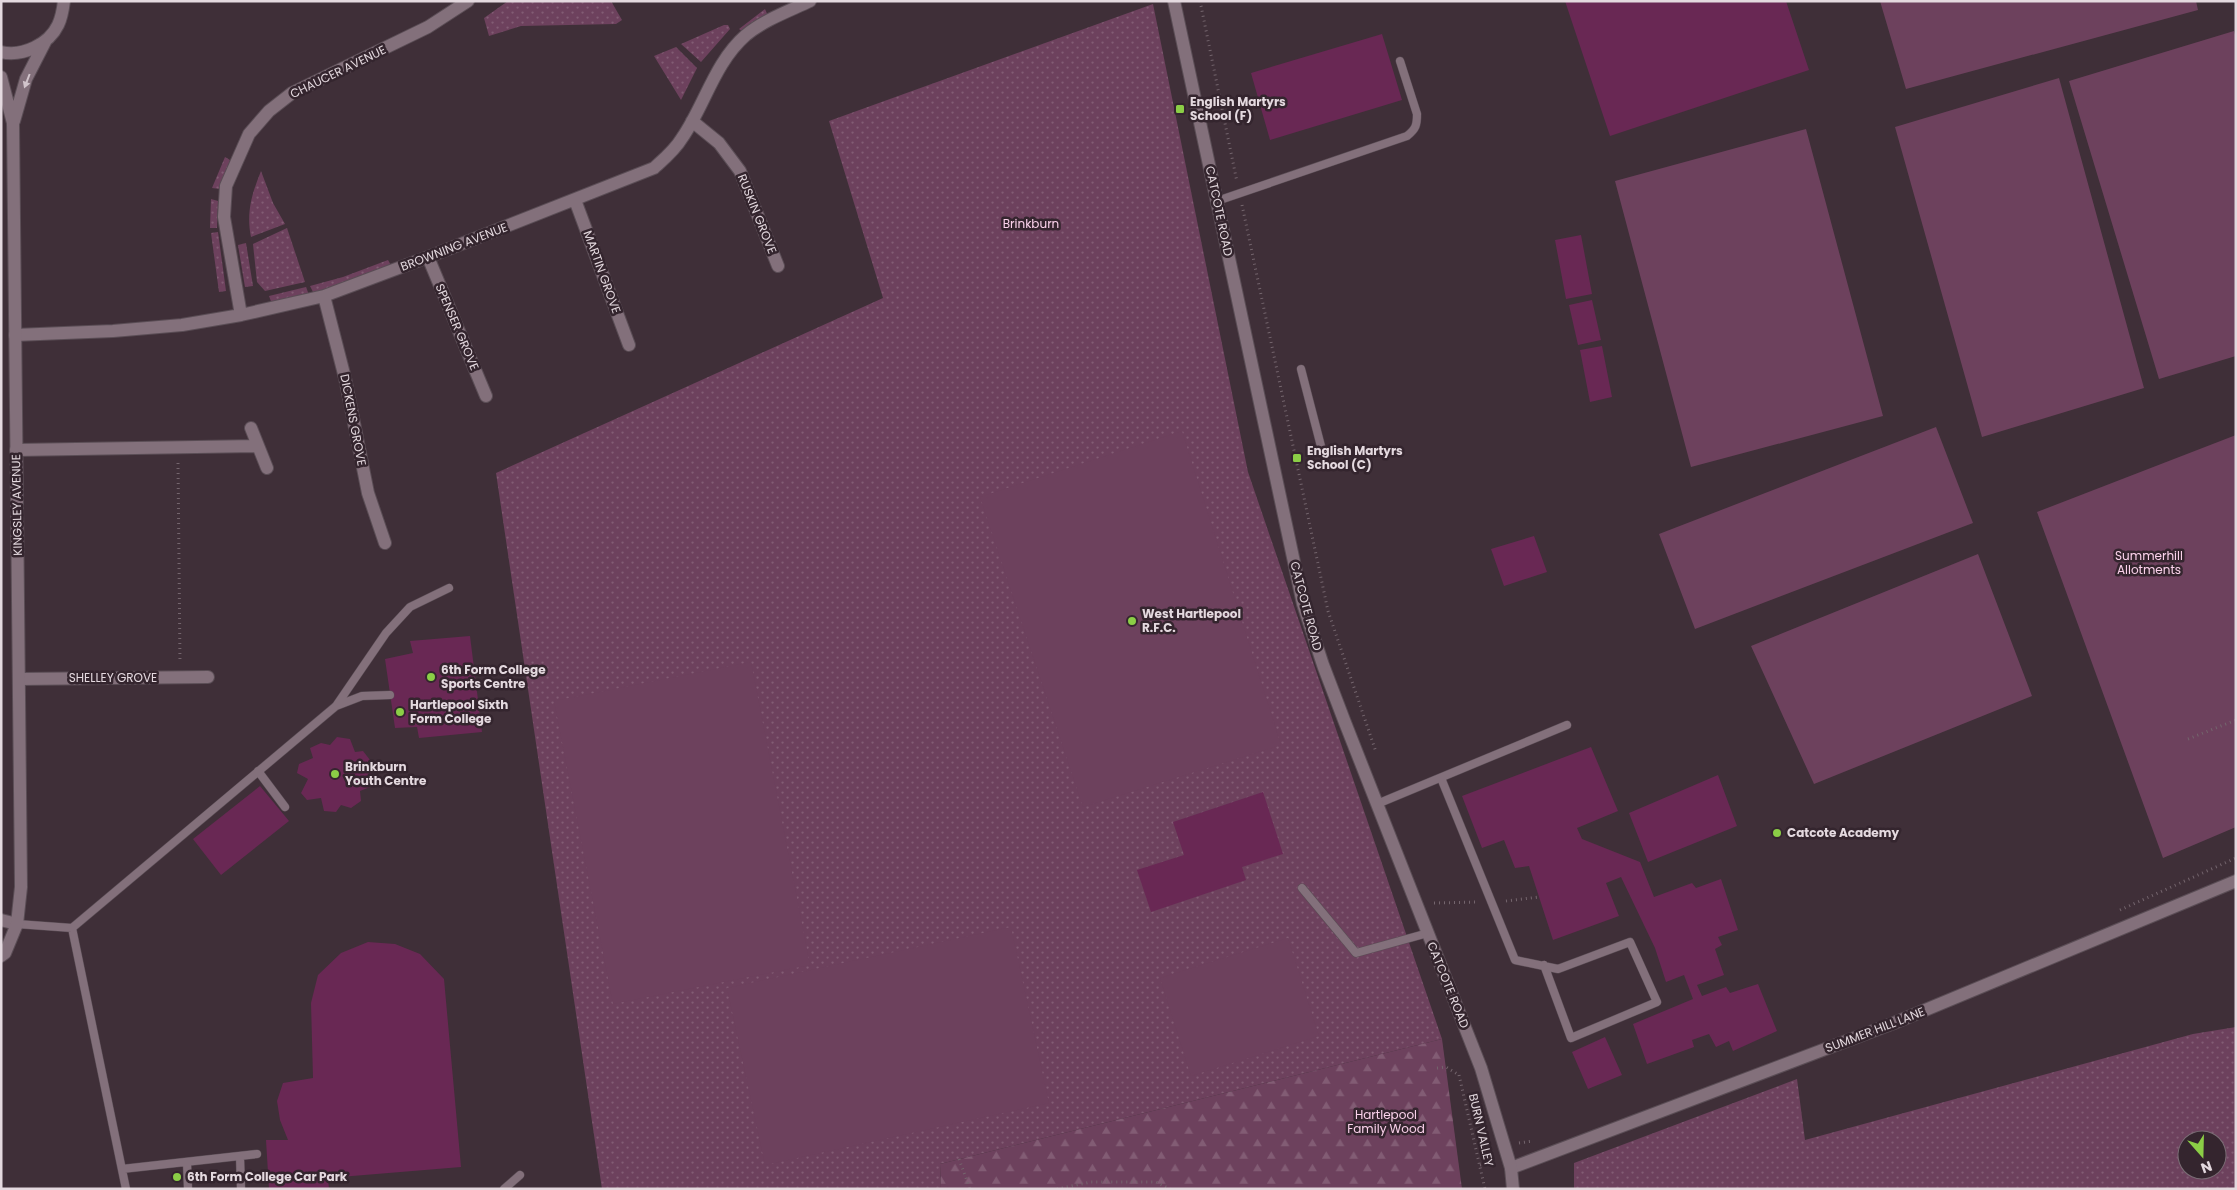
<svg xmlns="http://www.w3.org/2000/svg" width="2237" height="1190" font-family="Poppins,sans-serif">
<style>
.grass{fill:url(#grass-dots);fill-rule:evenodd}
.forest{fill:url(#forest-firs)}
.garden{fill:#6d415d}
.building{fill:#692854}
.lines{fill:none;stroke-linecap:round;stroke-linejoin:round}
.service-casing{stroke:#5a4d55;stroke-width:9}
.minor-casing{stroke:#5a4d55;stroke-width:14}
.tertiary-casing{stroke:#5a4d55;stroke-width:14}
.path{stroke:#74656d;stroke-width:3;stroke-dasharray:1 4;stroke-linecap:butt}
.service{stroke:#83707b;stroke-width:8}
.minor{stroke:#83707b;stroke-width:12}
.tertiary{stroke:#83707b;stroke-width:12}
.oneway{fill:#d1c4cb}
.poi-dot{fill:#8bce46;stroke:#34252e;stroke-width:2}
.labels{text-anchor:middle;stroke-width:5;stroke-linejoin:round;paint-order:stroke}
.street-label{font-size:12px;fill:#e4d9df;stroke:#34252e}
.poi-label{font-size:12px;font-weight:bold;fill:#e4d9df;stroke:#34252e;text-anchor:start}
.park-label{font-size:12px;fill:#fbd2eb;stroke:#34252e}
</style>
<defs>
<pattern id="grass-dots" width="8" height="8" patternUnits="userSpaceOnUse" patternTransform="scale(1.25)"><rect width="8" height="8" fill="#6d415d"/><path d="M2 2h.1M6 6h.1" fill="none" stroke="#825c74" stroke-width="1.8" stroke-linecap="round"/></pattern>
<pattern id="forest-firs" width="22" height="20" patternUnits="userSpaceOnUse" patternTransform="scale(1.25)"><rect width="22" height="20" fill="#6d415d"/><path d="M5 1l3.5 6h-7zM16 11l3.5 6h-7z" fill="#825c74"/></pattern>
</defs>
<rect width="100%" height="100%" fill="#3f2f38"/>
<path class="grass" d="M508,1H611L622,20L616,24L521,26L489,36L484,18Z
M1153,4L1248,472L1442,1039L940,1164L941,1189H602L496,473L883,298L829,121Z
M765,9L768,16L743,32L739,29Z
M724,25H728L730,29L701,62L681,44Z
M676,47L697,68L681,100L654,56Z
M225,157L230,160L220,189L212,188Z
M261,171L273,203L285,224L251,237C246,213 252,193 261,171Z
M211,199L218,201L217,228H210Z
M287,228L305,282L265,291L257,282L253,244Z
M218,232L226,291L219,292L211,233Z
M246,243L253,286L245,287L238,245Z
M388,260L392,267L314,294L310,286L343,277Z
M306,287L309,295L272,304L269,296Z
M2236,1027V1189H1574V1163L1797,1079L1805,1140L2193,1034ZM2187,1140H2217V1170H2187Z"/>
<path class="forest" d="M1442,1039L1462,1189H941L940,1164Z"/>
<path class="garden" d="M1880,1H2196L2198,10L1906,89Z
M2234,31L2236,38V356L2159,379L2069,81Z
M2059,78L2144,388L1982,437L1895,127Z
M1806,129L1883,416L1691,467L1615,181Z
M1936,427L1973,523L1695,629L1659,534Z
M1182,431L1281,745L1083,807L980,497Z
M2236,435V827L2163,858L2037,512Z
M1978,554L2032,696L1814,784L1751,646Z
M751,662L810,965L613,1004L554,701Z
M1011,927L1049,1103L765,1165L727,988Z
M1288,938L1319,1036L1191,1076L1160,978Z"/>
<path class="building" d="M1565,1H1786L1809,70L1610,136Z
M1382,34L1402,100L1270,140L1251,73Z
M1581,235L1592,294L1566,299L1555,240Z
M1592,300L1601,340L1578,345L1569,305Z
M1602,346L1612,397L1590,402L1580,350Z
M1534,536L1547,572L1504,586L1491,549Z
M470,636L482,732L419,738L417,727L395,728L385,659L413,653L410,641Z
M337,737L350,739L355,752L363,751L370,760L363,767L373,775L370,787L360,791L361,801L351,808L341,805L336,812L324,811L321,798L307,800L301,793L308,779L297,773L299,764L313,758L310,748L321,743L330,745Z
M1591,747L1618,811L1577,828L1582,839L1640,862L1654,897L1692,883L1696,888L1721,879L1738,930L1718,937L1722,945L1715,949L1724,975L1697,985L1702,996L1726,987L1730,993L1758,984L1777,1031L1733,1051L1729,1041L1716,1047L1709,1034L1692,1040L1694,1047L1647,1064L1633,1024L1693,999L1684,975L1666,982L1655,948L1621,877L1606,883L1619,916L1553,940L1529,866L1515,868L1504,840L1482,848L1462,796Z
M1718,775L1737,826L1648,862L1629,813Z
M260,786L289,821L221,875L193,839Z
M1263,792L1283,854L1242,867L1246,880L1151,912L1137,870L1184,855L1173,822Z
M368,942L395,944L420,954L444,979L461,1167L328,1178L329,1189H269L266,1140H288L280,1120L277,1101L283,1083L313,1078L311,1003L318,975L341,953Z
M1605,1037L1622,1075L1588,1089L1572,1052Z"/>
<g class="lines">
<g class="service-casing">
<path id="service" d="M1217,201L1407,136C1416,129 1417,125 1417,114L1400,61
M1301,369L1323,454
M336,706L362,696L390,695
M258,771L285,807
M1441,778L1515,960L1558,969L1630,942L1657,1002L1571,1038L1544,965
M1377,804L1567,725
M1302,888L1356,953L1428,933
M17,924L72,928L126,1189
M72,928L336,706L386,633L410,607L449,588
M240,1156L241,1189
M187,1162L188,1189
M122,1169L257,1154
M504,1189L520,1175"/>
</g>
<g class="minor-casing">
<path id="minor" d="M692,121L719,143L740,171L778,266
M575,200L629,345
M428,257L486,396
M324,296L345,378L368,493L385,543
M241,315L224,217L226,186L249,134L269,111L292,93L428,27L468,1
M15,335L113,331L182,325L241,315L324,296L428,257L654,168C664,159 675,150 682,138C705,105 714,63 746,35C764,20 789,11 810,1
M251,428L267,468
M16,450L258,446
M19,679L208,677
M1,920L17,924
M1511,1168L1894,1023L2236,881"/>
</g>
<g class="tertiary-casing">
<path id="tertiary" d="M1174,1L1303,604L1323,665L1344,720L1481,1068L1511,1168L1513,1189
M1,52C23,57 49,44 58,25C62,17 63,9 64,1
M1,77L13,123L21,887L17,924L5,953L1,956
M14,121L26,79L46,40"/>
</g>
<path class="path" d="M1200,1L1237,182
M1242,205L1328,611L1376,752
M178,463L180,662
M2188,739L2236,720
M1506,901L1539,897
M1434,903L1477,902
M2120,910L2236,858
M1437,1068L1446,1067L1459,1075
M1459,1075L1485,1189
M1519,1143L1533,1141
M959,1159L970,1189
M1480,1165L1493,1161
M1057,1189L1091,1182H1156L1170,1189"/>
<use href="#service" class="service"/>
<use href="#minor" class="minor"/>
<use href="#tertiary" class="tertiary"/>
</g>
<defs><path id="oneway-solid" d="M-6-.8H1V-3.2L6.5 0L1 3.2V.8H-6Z" transform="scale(1.25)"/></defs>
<use class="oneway" href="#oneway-solid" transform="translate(27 81) rotate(111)"/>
<g class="poi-dot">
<rect x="1175" y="104" width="10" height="10" rx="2.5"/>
<rect x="1292" y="453" width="10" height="10" rx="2.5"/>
<circle cx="1132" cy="621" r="5"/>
<circle cx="431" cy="677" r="5"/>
<circle cx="400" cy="712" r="5"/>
<circle cx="335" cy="774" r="5"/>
<circle cx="1777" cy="833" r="5"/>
<circle cx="177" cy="1177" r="5"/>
</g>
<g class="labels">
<g class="street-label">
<text transform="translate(338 72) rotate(-26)" y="4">CHAUCER AVENUE</text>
<text transform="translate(1219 211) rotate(78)" y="4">CATCOTE ROAD</text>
<text transform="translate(757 214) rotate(68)" y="4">RUSKIN GROVE</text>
<text transform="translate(454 247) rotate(-21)" y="4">BROWNING AVENUE</text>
<text transform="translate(602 272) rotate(70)" y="4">MARTIN GROVE</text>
<text transform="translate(457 327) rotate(67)" y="4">SPENSER GROVE</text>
<text transform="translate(353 420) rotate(79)" y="4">DICKENS GROVE</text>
<text transform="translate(17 505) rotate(-91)" y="4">KINGSLEY AVENUE</text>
<text transform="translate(1306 606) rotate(75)" y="4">CATCOTE ROAD</text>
<text x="113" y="682">SHELLEY GROVE</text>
<text transform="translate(1448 985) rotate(68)" y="4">CATCOTE ROAD</text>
<text transform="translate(1875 1030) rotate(-21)" y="4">SUMMER HILL LANE</text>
<text transform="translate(1481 1130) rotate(77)" y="4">BURN VALLEY</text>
</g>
<g class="poi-label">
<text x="1190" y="106">English Martyrs<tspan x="1190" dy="14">School (F)</tspan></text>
<text x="1307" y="455">English Martyrs<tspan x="1307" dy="14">School (C)</tspan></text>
<text x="1142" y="618">West Hartlepool<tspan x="1142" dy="14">R.F.C.</tspan></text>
<text x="441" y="674">6th Form College<tspan x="441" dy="14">Sports Centre</tspan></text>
<text x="410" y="709">Hartlepool Sixth<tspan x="410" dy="14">Form College</tspan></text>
<text x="345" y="771">Brinkburn<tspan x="345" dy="14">Youth Centre</tspan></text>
<text x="1787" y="837">Catcote Academy</text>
<text x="187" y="1181">6th Form College Car Park</text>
</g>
<g class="park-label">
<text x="1031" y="228">Brinkburn</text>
<text x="2149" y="560">Summerhill<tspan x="2149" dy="14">Allotments</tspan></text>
<text x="1386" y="1119">Hartlepool<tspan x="1386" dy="14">Family Wood</tspan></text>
</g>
</g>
<rect width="2237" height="1190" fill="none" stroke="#e4d9df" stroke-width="5"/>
<g transform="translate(2202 1155) rotate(160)"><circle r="24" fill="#34252e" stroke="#7a6d75"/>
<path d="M0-4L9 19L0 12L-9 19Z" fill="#8bce46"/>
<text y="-8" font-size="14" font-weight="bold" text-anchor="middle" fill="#e4d9df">N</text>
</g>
</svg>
